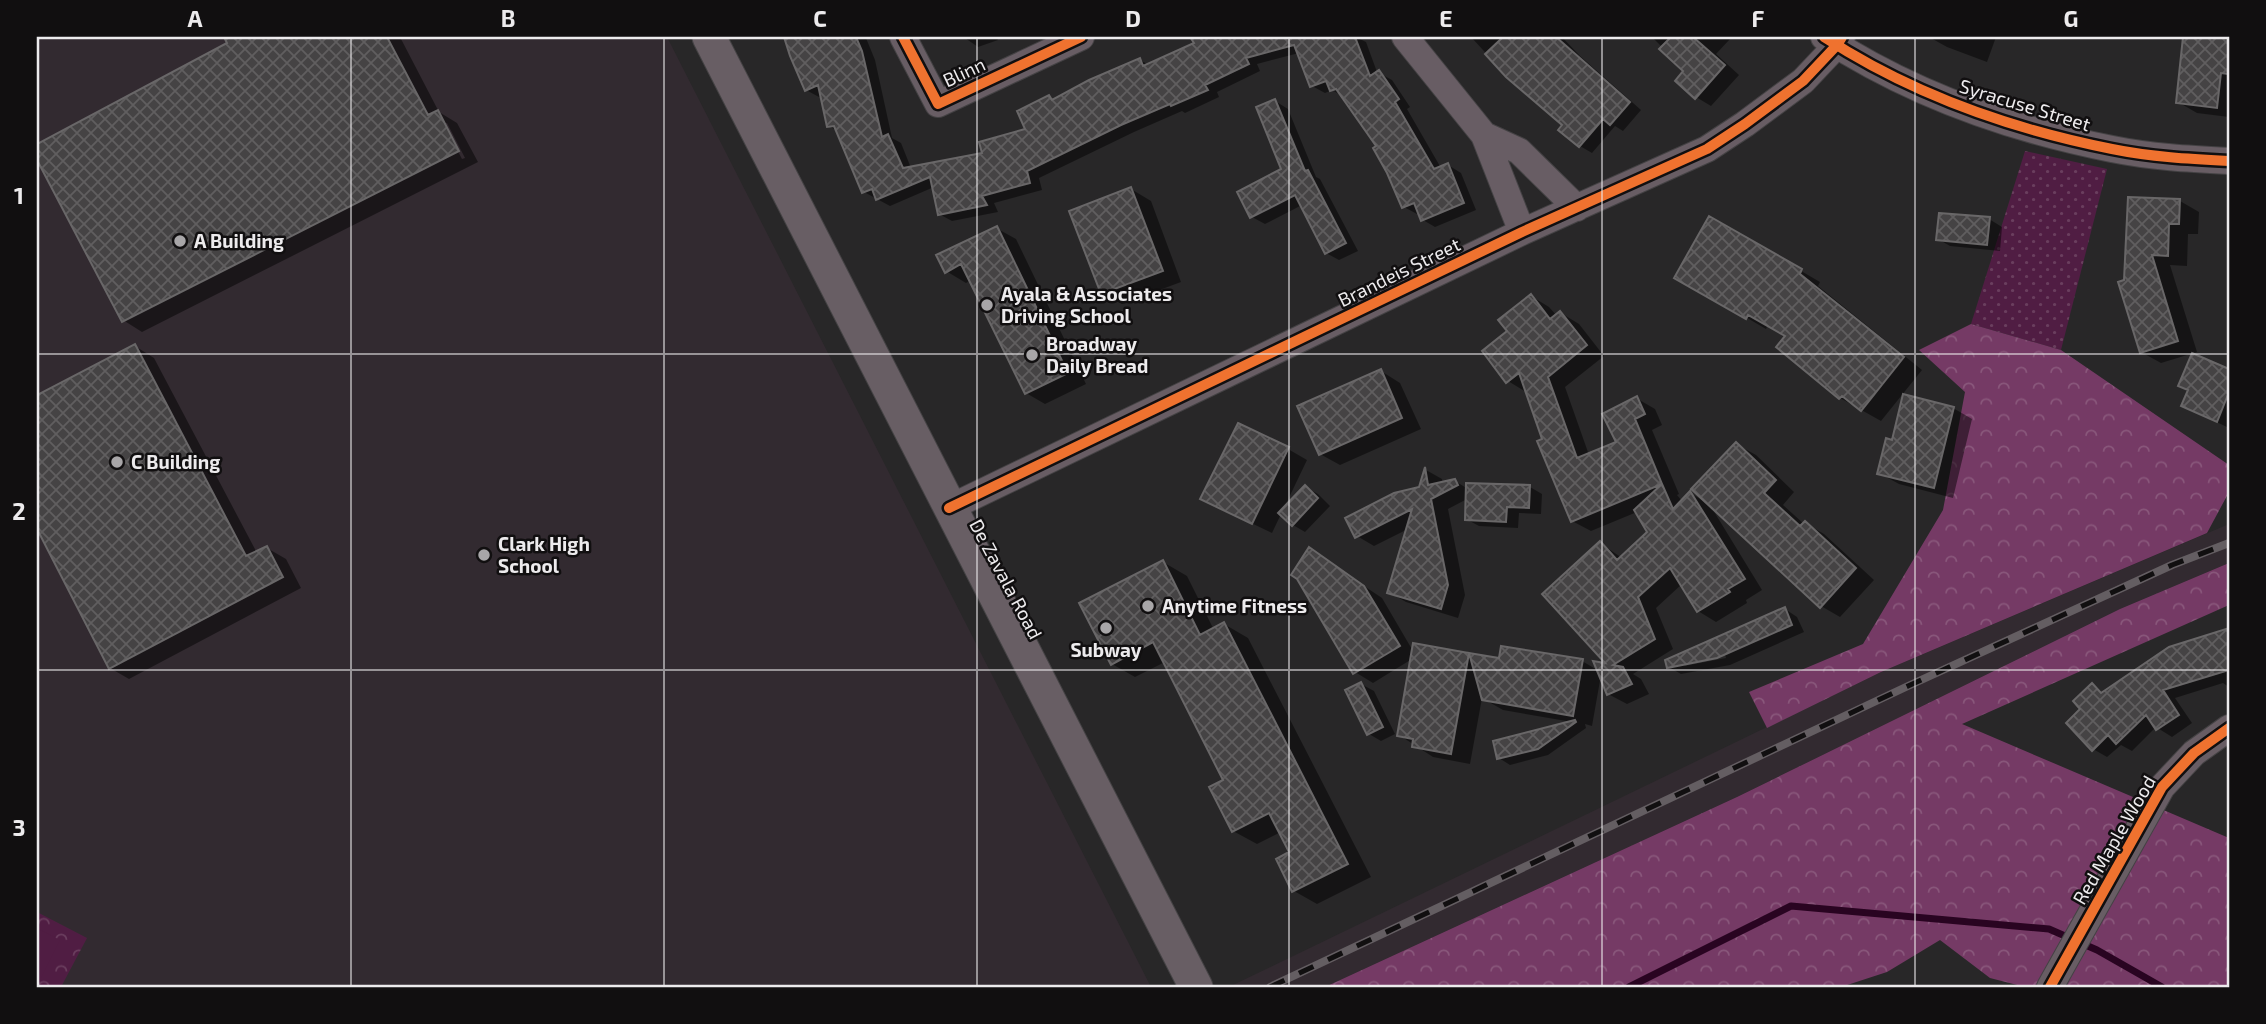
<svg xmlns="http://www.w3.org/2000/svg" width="2266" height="1024" font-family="'Exo 2',sans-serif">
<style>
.built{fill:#322a30}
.grass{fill:url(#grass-dots)}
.forest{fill:url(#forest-crowns)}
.park{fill:url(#park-crowns)}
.pitch{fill:#501d43}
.shadow{fill:#0007;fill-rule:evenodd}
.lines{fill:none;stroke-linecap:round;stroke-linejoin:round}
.stream{stroke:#290421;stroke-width:7}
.building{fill:url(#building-cross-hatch);stroke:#696768;stroke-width:2}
.minor-casing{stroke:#444244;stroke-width:28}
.major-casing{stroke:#444244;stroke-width:35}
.minor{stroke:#685d64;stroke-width:26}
.major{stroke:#685e64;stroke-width:33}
.rail-casing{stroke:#645e62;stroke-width:8}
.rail{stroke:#110f10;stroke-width:5;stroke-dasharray:16;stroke-linecap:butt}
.cycleway-casing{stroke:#110f10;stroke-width:15}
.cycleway{stroke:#ef722f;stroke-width:10}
.grid{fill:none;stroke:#edebed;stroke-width:2;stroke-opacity:0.55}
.poi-dot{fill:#a8a6a8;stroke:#110f10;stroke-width:2.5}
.labels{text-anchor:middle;stroke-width:5;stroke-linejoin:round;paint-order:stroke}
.street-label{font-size:19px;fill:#edebed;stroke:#110f10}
.poi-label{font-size:19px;font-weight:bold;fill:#edebed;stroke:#110f10;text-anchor:start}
.neatline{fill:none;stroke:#edebed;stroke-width:2.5}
.grid-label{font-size:23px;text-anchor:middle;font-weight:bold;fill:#edebed}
</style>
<defs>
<pattern id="grass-dots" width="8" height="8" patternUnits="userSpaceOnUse" patternTransform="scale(1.75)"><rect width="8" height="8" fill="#501d43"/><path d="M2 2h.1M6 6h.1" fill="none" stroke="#6a3e5e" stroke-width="1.8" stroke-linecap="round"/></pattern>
<pattern id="forest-crowns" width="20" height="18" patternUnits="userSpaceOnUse" patternTransform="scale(1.75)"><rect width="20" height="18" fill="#753a65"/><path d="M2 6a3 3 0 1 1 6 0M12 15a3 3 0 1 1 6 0" fill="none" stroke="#89577b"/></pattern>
<pattern id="park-crowns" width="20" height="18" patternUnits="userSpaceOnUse" patternTransform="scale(1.75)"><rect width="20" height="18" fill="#501d43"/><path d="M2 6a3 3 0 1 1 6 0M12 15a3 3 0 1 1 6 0" fill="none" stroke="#6a3e5e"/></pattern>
<pattern id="building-cross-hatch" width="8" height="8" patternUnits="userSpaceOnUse" patternTransform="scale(1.75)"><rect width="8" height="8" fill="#454344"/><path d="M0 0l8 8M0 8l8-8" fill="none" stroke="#605e5f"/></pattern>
</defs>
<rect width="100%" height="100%" fill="#282728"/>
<path class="built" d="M37,37H667L1151,987H37Z
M2229,524V563L2120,609L1737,797L1325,987H1234L1233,985L1881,672Z"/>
<path class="grass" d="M2025,151L2107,169L2061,350L1971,324Z"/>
<path class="forest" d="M1971,324L2061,350L2229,465V492L2207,533L1881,672L1767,728L1749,692L1863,644L1943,510L1965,392L1919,350Z
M2229,563V605L1962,724L2229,838V987H2025L1990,978L1940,940L1887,972L1841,987H1325L1737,797L2120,609Z"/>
<path class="park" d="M37,912L87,938L61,987H37Z"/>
<path class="pitch" d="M37,928L60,940L41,978L37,976Z"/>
<path class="shadow" d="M226,37H400L439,112L457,123L478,162L142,332L123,320L37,156V146L229,44ZM443,123H447L465,158L462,159Z
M785,37L866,38L875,60L892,138L901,143L911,168L984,154L1028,130L1049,97L1055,100L1140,60L1149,65L1196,44L1195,42L1205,37H1356L1366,42L1377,72L1392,80L1410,107L1407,109L1441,168L1448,165L1461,173L1476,210L1435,227L1423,220L1420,213L1417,214L1404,207L1378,147L1344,97L1332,90L1325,93L1312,86L1299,53L1257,64L1260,71L1217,92L1219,97L1185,113L1182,111L1134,132L1039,178L1042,190L994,203L998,212L952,221L939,214L934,187L890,206L864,192L839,132L829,126L822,96L819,97L806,90Z
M957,37H996L998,40L978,47L965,38L960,39Z
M1471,37H1562L1580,56L1641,110L1623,131L1615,126L1592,153L1580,146L1565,125L1507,76Z
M1652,37H1728L1730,39L1716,54L1739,75L1711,106L1696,97L1686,71Z
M1929,37H1996L1987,62L1947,47Z
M2193,37H2229V117L2197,113L2178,102Z
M1275,101L1288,109L1316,177L1320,179L1358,251L1339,260L1326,253L1302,205L1265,224L1252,217L1283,170Z
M1131,189L1151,201L1181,282L1122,304L1102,293Z
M2180,201L2199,212L2198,234H2188L2187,266L2170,265L2197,352L2161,363L2141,352L2126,281Z
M1710,218L1820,282L1818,286L1922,370L1881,421L1840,398L1787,336L1768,325L1766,329L1677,277Z
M1989,219L2002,227L2000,251L1950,246L1938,239Z
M996,228L1016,239L1086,384L1045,404L1026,393L971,280L966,283L946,271Z
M1531,296L1549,307L1557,316L1561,313L1579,324L1604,356L1565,387L1589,455L1618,443L1636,398L1655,409L1662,425L1652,430L1679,494L1677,495L1682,501L1690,493L1704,501L1736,444L1756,455L1794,492L1783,505L1804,524L1805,523L1824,534L1874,580L1840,617L1821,606L1710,505L1762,590L1746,600L1747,603L1716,622L1698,611L1682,584L1656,608L1673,649L1633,674L1641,679L1649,694L1627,704L1608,694L1601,675L1592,726L1585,724L1586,728L1548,755L1510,765L1499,758L1572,722L1503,710L1482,698L1470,764L1433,757L1399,735L1412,659L1373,683L1355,672L1310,550L1382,598L1413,651L1468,654L1472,657L1501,660L1582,661L1599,671L1609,666L1600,543L1622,558L1649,532L1637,512L1591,531L1572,521L1526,392L1508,381L1510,331Z
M135,346L154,358L257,553L267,548L286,559L301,588L129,679L110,668L37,525V397Z
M2193,355L2229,370V428L2183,406L2189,391L2180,386Z
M1381,371L1400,383L1421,429L1340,465L1320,454Z
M1953,408L1972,419L1953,498L1899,484L1879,473L1893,442Z
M1288,449L1307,460L1284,508L1305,487L1318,494L1330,506L1305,532L1293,525L1281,514L1272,533L1222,509Z
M1426,470L1442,479L1443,484L1455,481L1468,489L1530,487L1542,494L1541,514L1519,513L1518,528L1479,526L1466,519L1467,499L1448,509L1465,595L1458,618L1406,602L1389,592L1408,529L1374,546L1357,536L1420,489Z
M1163,562L1187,576L1214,630L1224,624L1248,638L1371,877L1317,904L1294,891L1291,853L1281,832L1257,844L1233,831L1225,780L1165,662L1135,677L1112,664Z
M1785,609L1797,617L1804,632L1730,665L1681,674L1669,667ZM1725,655L1726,658L1684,666L1689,662Z
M2229,630V687L2223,683L2175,698L2192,723L2172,737L2156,727L2132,751L2121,745L2107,757L2093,749L2083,709L2092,686L2104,693L2171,648Z
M1361,684L1374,691L1395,734L1381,741L1369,734Z"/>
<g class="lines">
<path class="stream" d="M1629,987L1791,906L2049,929L2097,950L2162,987"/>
</g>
<path class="building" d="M224,37H387L428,115L438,110L459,151L122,322L37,160V144L227,43Z
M784,37H856L862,51L882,137L888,134L903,168L982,153L979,142L1025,129L1017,111L1049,95L1052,100L1089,80L1140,58L1143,66L1194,43L1190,37H1355L1370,76L1379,70L1399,99L1395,102L1434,169L1448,163L1464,203L1421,221L1414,203L1402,208L1387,173L1373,148L1376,146L1336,89L1330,91L1326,81L1310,87L1294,45L1246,58L1249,64L1205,85L1208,90L1171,106L1170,104L1121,125L1027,171L1030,183L982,196L987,205L938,215L930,177L876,200L872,189L862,193L834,126L827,127L818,85L805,91L790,56Z
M1503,37H1556L1630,102L1610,125L1603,119L1579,147L1558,130L1562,125L1506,77L1485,54Z
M1671,37H1693L1725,65L1695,99L1675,81L1683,71L1659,49Z
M2183,37H2229V74L2221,73L2217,108L2176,103Z
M1275,99L1305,171L1308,170L1346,243L1325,254L1295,195L1250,218L1237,192L1281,169L1256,107Z
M1131,187L1163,271L1101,294L1069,211Z
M2128,197L2180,199L2179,224H2169L2168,256L2152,255L2178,341L2140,353L2118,282L2124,280Z
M1939,213L1990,217L1987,245L1936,240Z
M1709,216L1802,269L1800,274L1904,357L1861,411L1842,396L1839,399L1776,347L1785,336L1748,315L1746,319L1674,278Z
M997,226L1068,373L1025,394L961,264L945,273L936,255Z
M1531,294L1550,319L1560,311L1587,345L1548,377L1577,458L1616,442L1602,414L1637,396L1645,414L1635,419L1662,484L1571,522L1537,441L1542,439L1519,373L1506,383L1482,351L1507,331L1498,320Z
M135,344L246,556L267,546L283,577L109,669L37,529V395Z
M2192,353L2229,369V392L2217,422L2181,406L2188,390L2178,386Z
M1381,369L1402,418L1319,455L1297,406Z
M1903,394L1954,407L1934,488L1877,474L1886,438L1892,440Z
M1238,423L1289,447L1252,524L1200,499Z
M1736,442L1776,480L1764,493L1800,526L1805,521L1856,568L1820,608L1691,489Z
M1425,467L1428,485L1455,479L1458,485L1431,499L1448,585L1441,609L1387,593L1412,509L1355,538L1345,518L1394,493L1419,487Z
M1466,483L1530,485L1529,508L1507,507L1506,522L1465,520Z
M1662,484L1673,509L1690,491L1745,579L1728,589L1730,592L1697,612L1670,568L1638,597L1655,639L1613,665L1623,667L1632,684L1607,695L1593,661L1605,663L1542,594L1600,541L1617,560L1647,532L1634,510Z
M1305,485L1318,498L1292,526L1278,513Z
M1309,547L1364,586L1400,646L1353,674L1297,579L1291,575Z
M1163,560L1200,635L1224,622L1348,864L1292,892L1276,859L1289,852L1269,813L1232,832L1209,787L1223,780L1153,642L1111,665L1079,603Z
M1785,607L1792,625L1717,658L1667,668L1665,660Z
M2229,628V670L2163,690L2179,715L2156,730L2146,715L2116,744L2108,735L2092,751L2066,723L2080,709L2073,701L2092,683L2101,693L2169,647Z
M1413,643L1469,653L1451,754L1412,747L1413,739L1397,736Z
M1501,646L1583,659L1573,716L1482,700L1469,653L1499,658Z
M1361,682L1383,727L1367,735L1345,690Z
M1575,720L1576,722L1538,749L1497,759L1493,741Z"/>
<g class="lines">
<g class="minor-casing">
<path id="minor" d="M903,37L938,104L1081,37
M1405,37L1484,135L1522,232
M1824,37C1910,93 2011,129 2112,149C2151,157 2190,159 2229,161
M1484,135L1519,151L1577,208
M949,508L1522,232L1707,149L1745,124L1803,81L1837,45L1842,37
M2050,987L2162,787L2194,753L2229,728"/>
</g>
<g class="major-casing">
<path id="major" d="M709,37L1196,987"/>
</g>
<use href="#minor" class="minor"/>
<use href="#major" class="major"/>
<g class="rail-casing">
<path id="rail" d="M1270,987L1908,686L2172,565L2229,543"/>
</g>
<use href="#rail" class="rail"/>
<g class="cycleway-casing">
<path id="cycleway" d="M903,37L938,104L1081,37
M1824,37C1910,93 2011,129 2112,149C2151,157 2190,159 2229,161
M949,508L1522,232L1707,149L1745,124L1803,81L1837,45L1842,37
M2050,987L2162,787L2194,753L2229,728"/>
</g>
<use href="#cycleway" class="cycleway"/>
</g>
<path class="grid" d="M351,37V987M664,37V987M977,37V987M1289,37V987M1602,37V987M1915,37V987M37,354H2229M37,670H2229"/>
<g class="poi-dot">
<circle cx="180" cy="241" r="7"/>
<circle cx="987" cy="305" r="7"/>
<circle cx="1032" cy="355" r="7"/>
<circle cx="117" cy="462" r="7"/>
<circle cx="484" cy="555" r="7"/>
<circle cx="1148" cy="606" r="7"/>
<circle cx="1106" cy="628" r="7"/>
</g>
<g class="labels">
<g class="street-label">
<text transform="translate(964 72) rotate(-25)" y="7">Blinn</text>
<text transform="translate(2025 105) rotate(17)" y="7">Syracuse Street</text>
<text transform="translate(1399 272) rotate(-26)" y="7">Brandeis Street</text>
<text transform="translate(1006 579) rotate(62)" y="7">De Zavala Road</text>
<text transform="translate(2114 840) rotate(-60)" y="7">Red Maple Wood</text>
</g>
<g class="poi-label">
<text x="194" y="248">A Building</text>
<text x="1001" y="301">Ayala &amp; Associates<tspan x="1001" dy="22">Driving School</tspan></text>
<text x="1046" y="351">Broadway<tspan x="1046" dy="22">Daily Bread</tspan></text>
<text x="131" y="469">C Building</text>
<text x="498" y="551">Clark High<tspan x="498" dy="22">School</tspan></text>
<text x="1162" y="613">Anytime Fitness</text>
<text x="1106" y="657" text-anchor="middle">Subway</text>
</g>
</g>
<rect width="2266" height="1024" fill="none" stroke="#110f10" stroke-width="77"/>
<rect x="38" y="38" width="2190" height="948" class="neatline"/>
<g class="grid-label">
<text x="195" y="27">A</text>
<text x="508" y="27">B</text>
<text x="820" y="27">C</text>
<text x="1133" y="27">D</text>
<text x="1446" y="27">E</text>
<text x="1758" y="27">F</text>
<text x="2071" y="27">G</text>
<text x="19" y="204">1</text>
<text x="19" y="520">2</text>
<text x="19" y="836">3</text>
</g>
</svg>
